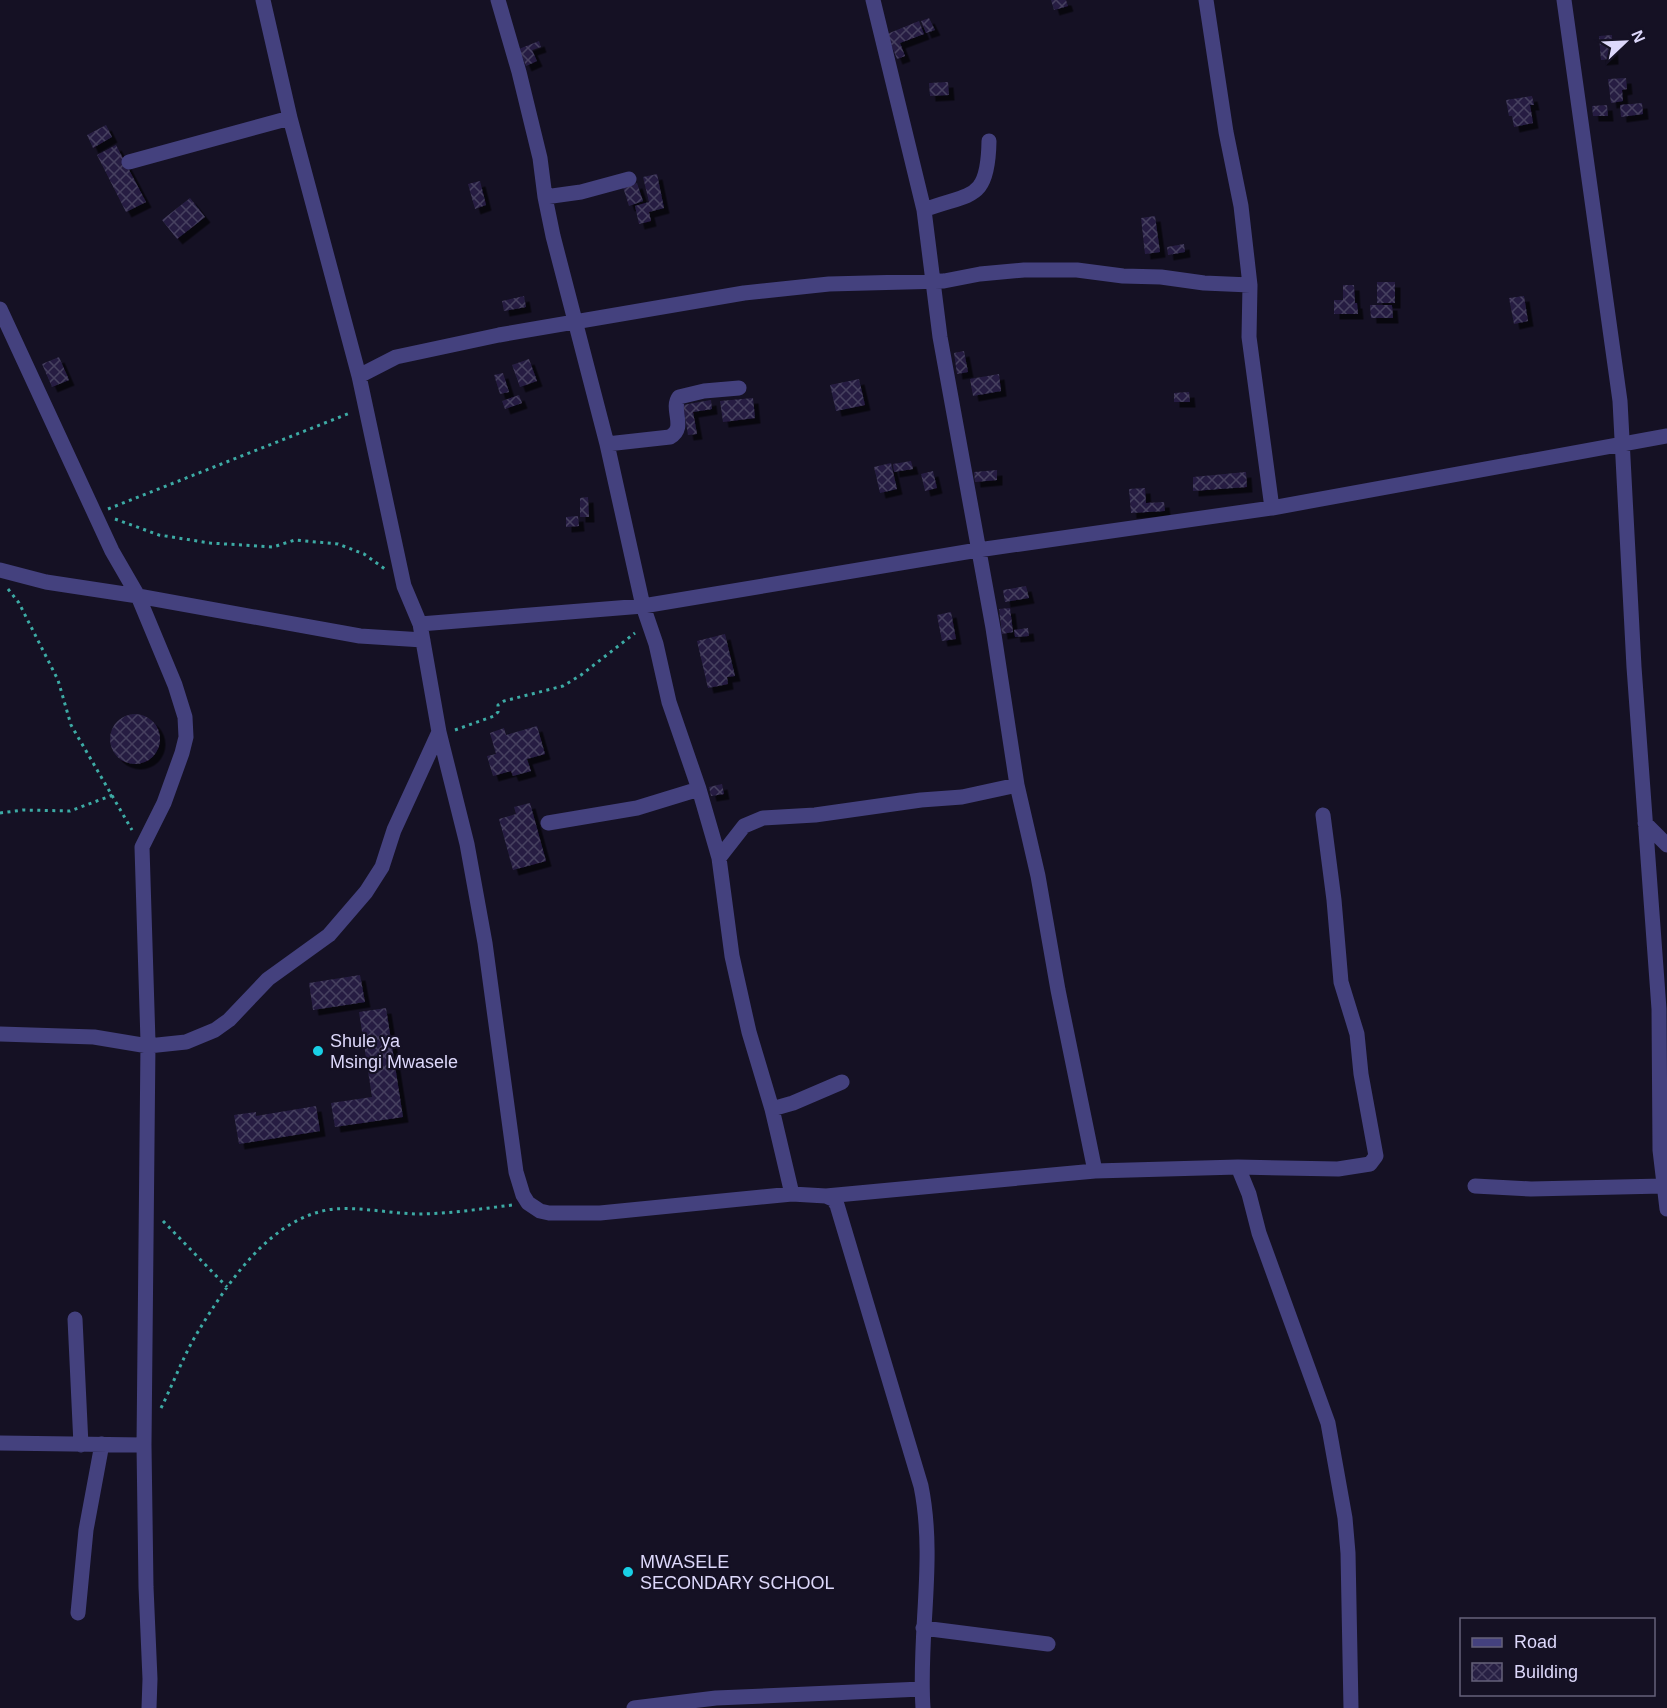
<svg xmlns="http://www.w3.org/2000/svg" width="1667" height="1708" font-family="Helvetica,sans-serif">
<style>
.building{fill:url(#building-cross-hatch);filter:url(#shadow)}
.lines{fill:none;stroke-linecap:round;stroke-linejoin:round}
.path{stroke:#3daba5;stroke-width:3;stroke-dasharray:3 4.5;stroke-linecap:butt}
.minor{stroke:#44417e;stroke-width:15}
.poi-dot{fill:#19d0e6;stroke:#151124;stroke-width:2}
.labels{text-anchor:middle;stroke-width:4.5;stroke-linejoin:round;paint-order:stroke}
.poi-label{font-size:18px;fill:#ddd8fb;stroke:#151124;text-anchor:start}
</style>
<defs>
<pattern id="building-cross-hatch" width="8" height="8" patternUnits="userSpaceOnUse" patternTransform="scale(1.5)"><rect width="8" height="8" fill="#271f43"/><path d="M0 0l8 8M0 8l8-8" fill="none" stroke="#463f5f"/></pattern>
<filter id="shadow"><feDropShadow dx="5.5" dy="5.5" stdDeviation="0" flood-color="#0009"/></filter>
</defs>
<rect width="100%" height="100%" fill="#151124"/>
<path class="building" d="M1051,0H1066L1068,6L1054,10Z
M929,18L935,30L926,33L921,21Z
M919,21L924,34L900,43L905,56L897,59L887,34Z
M1612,35L1613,59L1601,60L1599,36Z
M539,41L541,47L532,50L537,61L526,66L519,49Z
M1626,78L1627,89L1622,90L1623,101L1611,103L1608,79Z
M948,82L949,95L930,96L929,83Z
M1532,96L1534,105H1530L1533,123L1514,127L1512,116H1509L1506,100Z
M1642,103L1643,114L1621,117L1620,105Z
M1607,105L1608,116H1593L1592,106Z
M106,125L112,137L93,148L87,135Z
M116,145L146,202L126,212L97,155Z
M657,174L664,208L649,212L651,221L639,224L635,206L649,202L643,177Z
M480,181L486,205L475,209L468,184Z
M637,183L643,201L629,206L623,187Z
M190,198L205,217L177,239L162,220Z
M1155,216L1160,252L1145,254L1141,218Z
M1184,244L1185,252L1168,255L1167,247Z
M1377,282H1395V303H1377Z
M1343,285H1354L1355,303H1357L1358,314H1334V300H1343Z
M524,296L526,307L504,311L502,301Z
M1524,296L1528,321L1514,324L1509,298Z
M1370,305H1392L1393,318H1371Z
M964,351L968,372L957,374L954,353Z
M59,357L69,380L52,387L42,364Z
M529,359L537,381L520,387L512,365Z
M503,373L509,392L500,394L494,375Z
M999,374L1001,391L973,396L970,379Z
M859,379L865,405L836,411L830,385Z
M1189,392L1190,402H1174V393Z
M519,395L522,403L505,409L502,401Z
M753,398L755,418L723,422L720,401Z
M711,400L712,409L693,412L697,434L688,435L683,405Z
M911,461L913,469L894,472L893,464Z
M891,463L897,489L880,493L874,467Z
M997,470V480L975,482L974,472Z
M933,471L937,488L925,491L921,474Z
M1246,472L1247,487L1193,491V477Z
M1145,488L1146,503L1164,502L1165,511L1131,513L1129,489Z
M588,497L589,517H580V498Z
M578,516L579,526L566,527V517Z
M1026,586L1029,598L1005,602L1003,590Z
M1010,608L1013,632L1002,634L999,609Z
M951,612L956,639L942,641L937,615Z
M1028,628L1029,636L1015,637L1014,630Z
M725,634L735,676L727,677L728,684L708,688L697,641Z
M110 739a25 25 0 1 1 50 0a25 25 0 1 1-50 0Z
M537,726L545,754L527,759L531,771L513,776L511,771L493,776L487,756L496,754L490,733L504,728L506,735Z
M722,784L724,794L711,796L709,787Z
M530,803L546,861L513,870L499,819L516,814L514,807Z
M360,975L365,1002L313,1010L309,983Z
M386,1008L403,1117L335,1127L331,1103L372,1097L359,1012Z
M316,1106L320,1131L239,1144L234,1115L256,1112V1116Z"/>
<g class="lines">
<path class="path" d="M108,509L350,413
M115,519L159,535L210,543L273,547L295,540L338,544L364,554L385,569
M8,589L19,603L58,680L71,725L132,830
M455,730L494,716L498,712V705L504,701L563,686L581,675L635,633
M0,813L23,810L70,811L113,795
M163,1221L227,1287
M161,1408C174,1382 184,1354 199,1330C229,1281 272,1216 334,1209C361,1207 389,1213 416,1214C448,1214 480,1209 512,1205"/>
<path class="minor" d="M263,0L290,118L359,376L404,586L420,624L439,732L467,844L485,943L516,1172L523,1195L528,1203L540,1211L549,1213H600L792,1194L826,1196L833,1199L837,1205L921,1486C936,1560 918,1634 923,1708
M498,0L519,72L540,158L545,197L553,236L607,444L643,606L656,644L669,702L699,789L719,858L732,956L749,1032L772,1109L792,1194
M873,0L924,210L940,337L993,628L1017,785L1038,876L1058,990L1095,1171
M1564,0L1620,401L1634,667L1659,1009L1660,1150L1667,1209
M129,162L290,118
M545,197L581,192L629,179
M924,210C970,192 988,203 989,141
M1250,285L1249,337L1272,508
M0,309L112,551L138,596L175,685L185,717L186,737L182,753L164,803L142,847L148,1042L144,1445L146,1587L150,1679L149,1708
M359,376L396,357L499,335L744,293L829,284L944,281L980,274L1024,270H1077L1123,276L1161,277L1204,283L1250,285L1241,206L1226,132L1206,0
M607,444L670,437C687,428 670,409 679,397L704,391L739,388
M0,570L46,582L138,596L360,636L423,640
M420,624L643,606L978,550L1272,508L1667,436
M548,823L637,808L699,789
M1645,823L1667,845
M719,858L744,826L763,818L815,815L921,800L962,797L1017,785
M0,1034L94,1037L148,1046L186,1042L215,1030L229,1020L268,979L329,935L366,892L382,867L394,830L439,732
M772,1109L793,1103L842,1082
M1238,1167L1249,1194L1259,1233L1328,1423L1345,1518L1348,1553L1351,1708
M1475,1186L1531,1189L1663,1186
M826,1196L1095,1171L1238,1167L1338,1169L1370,1164L1376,1156L1361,1074L1357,1034L1341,982L1334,900L1323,815
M75,1319L81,1445
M0,1443L144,1445
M78,1613L86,1530L102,1444
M923,1628L1048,1644
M634,1708L716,1698L922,1689"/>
</g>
<g class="poi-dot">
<circle cx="318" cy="1051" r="6"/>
<circle cx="628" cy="1572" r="6"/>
</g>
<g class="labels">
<g class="poi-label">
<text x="330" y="1047">Shule ya<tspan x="330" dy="21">Msingi Mwasele</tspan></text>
<text x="640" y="1568">MWASELE<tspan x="640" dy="21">SECONDARY SCHOOL</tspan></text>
</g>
</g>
<rect x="1460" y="1618" width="195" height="78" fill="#151124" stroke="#65617a" stroke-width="1.5"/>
<rect x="1472" y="1638" width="30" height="9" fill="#44417e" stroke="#65617a" stroke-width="1.5"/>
<text x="1514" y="1648" font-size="18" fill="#ddd8fb">Road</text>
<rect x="1472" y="1663" width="30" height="18" fill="url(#building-cross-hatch)" stroke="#65617a" stroke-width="1.5"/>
<text x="1514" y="1678" font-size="18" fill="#ddd8fb">Building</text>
<g transform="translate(1625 42) rotate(67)" stroke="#151124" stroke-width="4.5" paint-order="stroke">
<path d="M0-4.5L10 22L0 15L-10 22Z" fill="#ddd8fb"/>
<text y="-9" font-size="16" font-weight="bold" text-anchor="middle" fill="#ddd8fb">N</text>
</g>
</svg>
